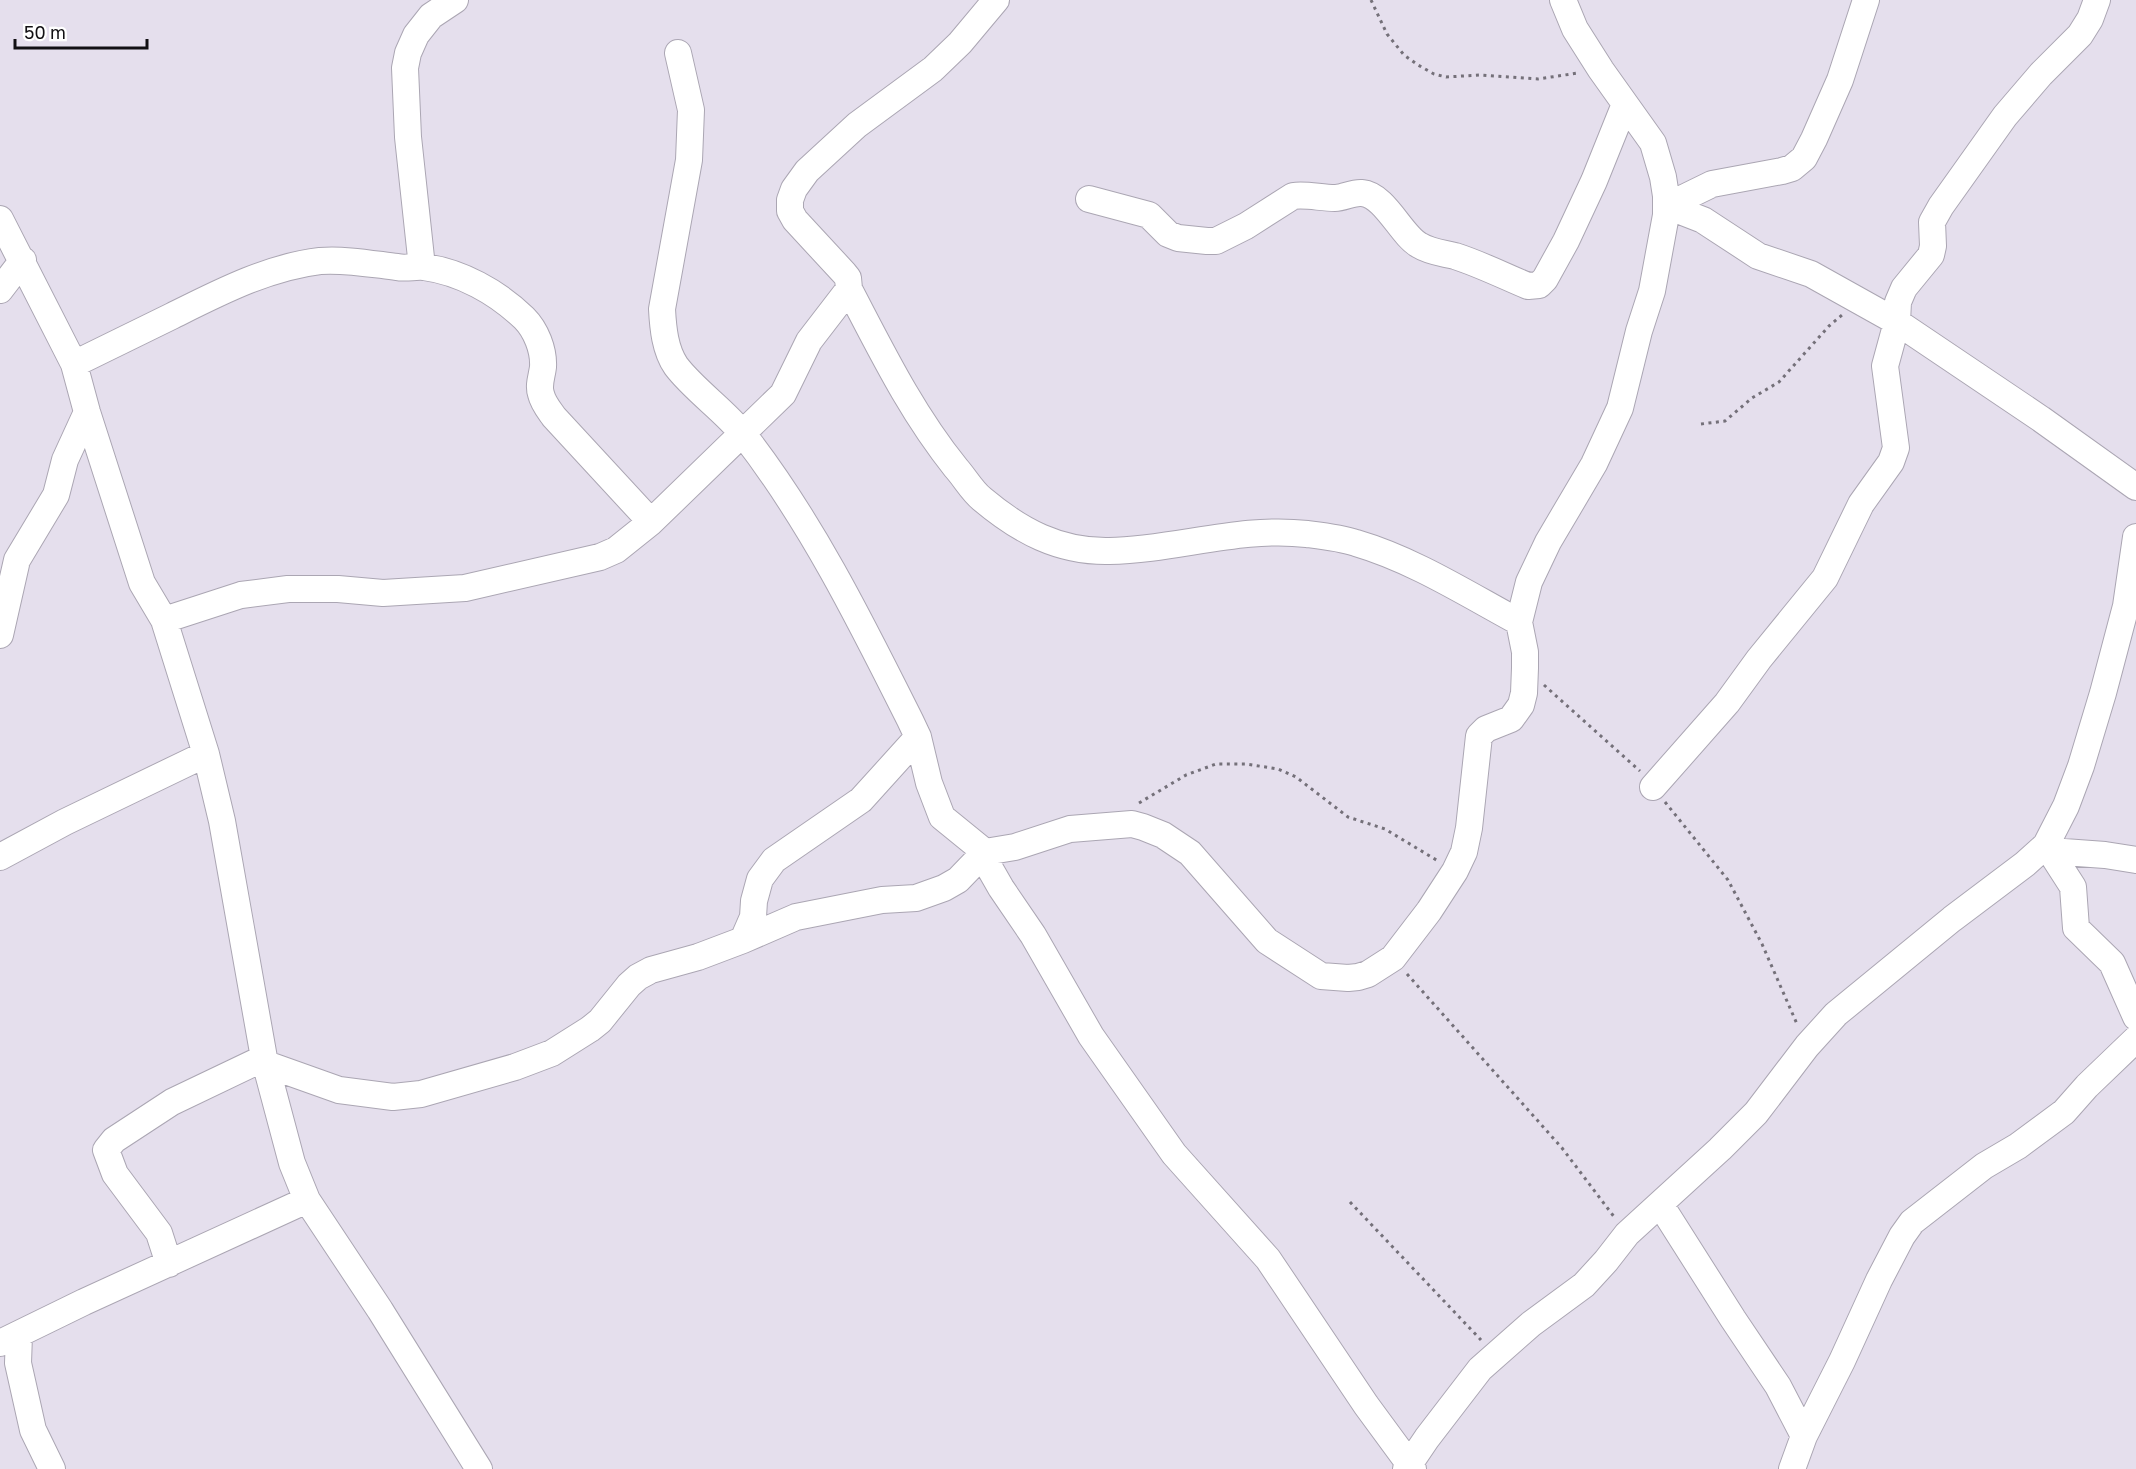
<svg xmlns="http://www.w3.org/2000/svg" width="2136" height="1469" font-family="'Golos Text',sans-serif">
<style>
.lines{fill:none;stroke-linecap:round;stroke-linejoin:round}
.minor-casing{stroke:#aba6b3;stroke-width:28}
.path{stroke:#747079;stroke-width:3;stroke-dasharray:3 4.5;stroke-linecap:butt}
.minor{stroke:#fff;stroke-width:26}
</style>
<rect width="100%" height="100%" fill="#e5dfed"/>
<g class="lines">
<g class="minor-casing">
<path id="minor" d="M1089,199L1149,215L1168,234L1178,238L1207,241H1216L1246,226L1293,196C1306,194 1321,198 1335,198C1344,198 1353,192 1362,193C1385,195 1401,235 1419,245C1430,252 1443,253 1455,256C1480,264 1504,276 1528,286L1539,285L1545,279L1566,241L1594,181L1625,104
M1667,206L1703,220L1758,256L1811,274L1897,322L2041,419L2136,487
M1667,206L1712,184L1782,171L1792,168L1804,158L1814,139L1840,80L1866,0
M0,219L74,364L87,412L142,583L164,620L206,754L222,821L264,1058L292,1163L307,1200L380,1310L479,1469
M422,267L408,137L405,68L408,53L416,35L431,16L455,0
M849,289C882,352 911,412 956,468C965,478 972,491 982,499C1020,531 1059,552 1109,551C1176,550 1240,526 1307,534C1323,536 1341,538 1356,543C1414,560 1467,594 1519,622
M0,290L23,260
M74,364C107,348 139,332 172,316C218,293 268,267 320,261C345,259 372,264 397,267C406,269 415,266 424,267C461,272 497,292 524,318C536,330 544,350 543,367C542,376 538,385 541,394C543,403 549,410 554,417L651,522
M164,620L241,595L288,589H338L383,593L465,588L600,557L616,550L651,522L783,394L809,341L849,289L848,278L844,273L795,220L790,211V200L794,189L807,171L857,125L933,69L960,43L996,0
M0,635L17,560L56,495L65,460L87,412
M1653,787L1727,703L1759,659L1825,578L1861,504L1891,462L1896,448L1885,366L1897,322L1898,302L1904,288L1931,255L1933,246L1932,222L1941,206L2005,116L2041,74L2080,35L2090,19L2097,0
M2046,845L2073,887L2076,928L2112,963L2136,1017
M2050,851L2105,855L2136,860
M0,857L65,822L206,754
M743,940L753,917L754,901L760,879L774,860L861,800L918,737
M266,1064L339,1090L393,1097L421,1094L515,1067L552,1053L590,1029L600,1021L629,985L638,977L651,970L698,957L743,940L796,917L882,900L916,898L944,888L958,880L985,852L942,817L929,783L918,737L910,720C861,622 811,521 743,434C724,410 694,390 676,366C665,350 663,328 662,309L689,160L691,110L678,53
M1660,1204L1733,1319L1778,1386L1804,1436
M169,1264L159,1233L115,1174L106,1150L114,1140L172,1102L264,1058
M19,1335L18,1363L33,1430L52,1469
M0,1343L84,1302L307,1200
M1406,1469L1427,1438L1480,1369L1531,1324L1584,1285L1606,1261L1627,1234L1720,1149L1756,1113L1807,1046L1836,1014L1952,919L2025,864L2046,845L2066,806L2081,766L2103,693L2126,606L2136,537
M1413,1469L1366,1405L1268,1259L1174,1154L1091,1036L1033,935L1001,888L985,860V852L1015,847L1070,829L1132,824L1143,827L1163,835L1190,853L1267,941L1321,976L1348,978L1358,977L1368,974L1393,958L1429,911L1455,871L1464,852L1469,828L1479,736L1486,729L1511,719L1521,705L1524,693L1525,668V652L1519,622L1529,582L1548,542L1594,464L1620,408L1639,331L1652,291L1666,215V196L1663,177L1653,143L1601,70L1575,29L1563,0
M1792,1469L1804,1436L1842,1361L1879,1280L1902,1236L1912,1222L1984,1166L2018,1146L2064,1112L2087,1086L2136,1039"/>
</g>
<path class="path" d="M1371,0L1387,34L1404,55L1418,65L1434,74L1446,77L1480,75L1538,79L1578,73
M1701,424L1725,421L1752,398L1779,382L1829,326L1842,315
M1544,685L1640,771
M1665,802L1728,880L1762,944L1797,1024
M1139,803L1186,775L1216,764H1246L1278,769L1296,777L1348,817L1385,829L1438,861
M1407,974L1562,1148L1615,1218
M1350,1202L1481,1340"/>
<use href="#minor" class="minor"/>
</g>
<path d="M15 39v9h132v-9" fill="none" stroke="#121014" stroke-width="3"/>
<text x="24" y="39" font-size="18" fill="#121014" stroke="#ffffff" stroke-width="4.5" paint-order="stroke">50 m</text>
</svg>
